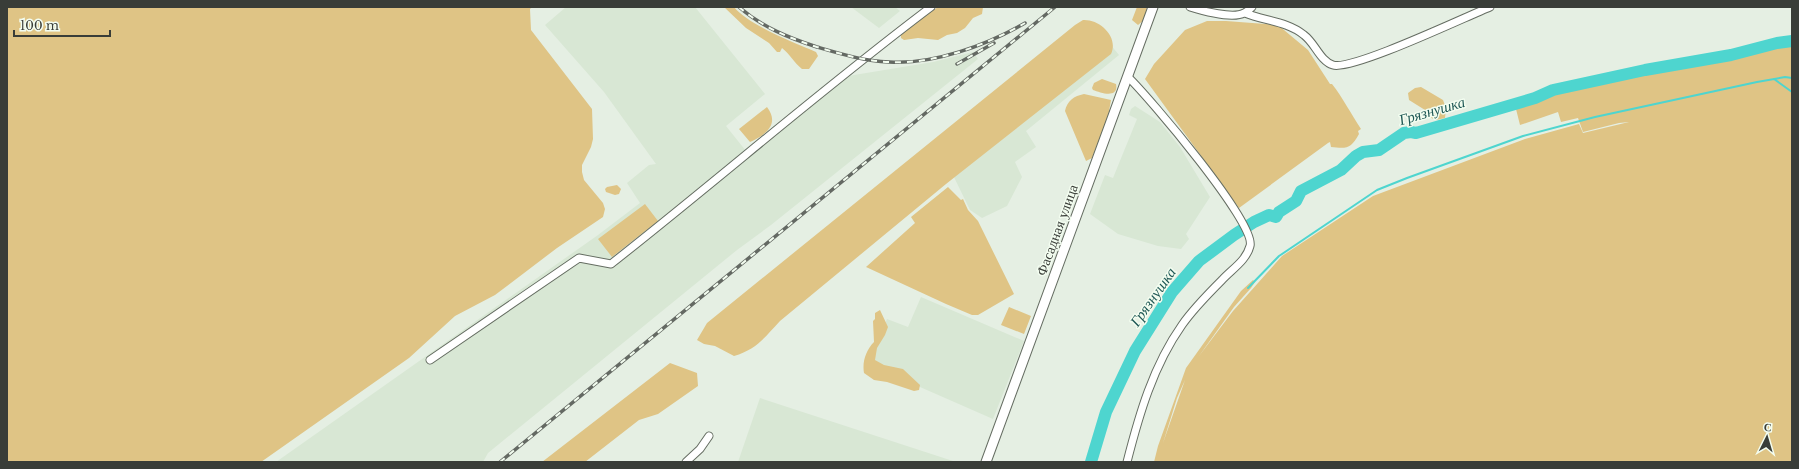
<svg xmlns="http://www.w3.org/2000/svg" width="1799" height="469" font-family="'Libre Baskerville',serif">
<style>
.built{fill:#d8e7d4}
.green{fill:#dfc485;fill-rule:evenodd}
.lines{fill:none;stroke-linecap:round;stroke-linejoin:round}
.stream{stroke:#4ed5cf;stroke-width:2}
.river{stroke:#4ed5cf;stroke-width:12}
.street-casing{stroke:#656d62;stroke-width:9}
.secondary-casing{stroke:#656d62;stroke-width:11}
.street{stroke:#fff;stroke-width:7}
.secondary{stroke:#fff;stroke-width:9}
.rail-casing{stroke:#646963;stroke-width:3.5}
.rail{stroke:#f3fdf0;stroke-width:2;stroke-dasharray:6;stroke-linecap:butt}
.labels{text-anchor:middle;stroke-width:3;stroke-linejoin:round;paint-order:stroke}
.street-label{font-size:14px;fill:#393d38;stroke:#f3fdf0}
.water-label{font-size:15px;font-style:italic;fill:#1f5855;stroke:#f3fdf0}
</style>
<rect width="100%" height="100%" fill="#e5efe3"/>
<path class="built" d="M566,7H695L765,94L726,126L750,156L848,76L933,62L973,52L978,59L771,225L737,250L488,453L483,462H276L598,235L640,203L627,183L649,165L656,164L604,92L545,25Z
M851,7H895L900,11L879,28Z
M1110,44L1119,55L1026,131L1036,147L1015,162L1022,177L1007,206L982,218L970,210L951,171Z
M1135,106L1160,122L1180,147L1210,197L1186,234L1189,239L1181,249L1158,246L1118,234L1090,214L1105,175L1113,178L1137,119L1129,115L1131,109Z
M921,297L1024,341L993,419L920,387L871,358L887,319L908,327Z
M760,398L956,462H738Z"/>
<path class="green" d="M7,7H532L530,9L531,30L592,109L593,139L591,147L582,165V172L584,180L603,203L605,209L603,217L557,248L495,295L455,316L409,358L261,462H7Z
M724,7H734C750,26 793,42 816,52L818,56L809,69H802C794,63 790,54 782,48L780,52H777L769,43L746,28Z
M938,7H983L982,14L973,18L965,28L957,33L947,35L938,40L918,38L904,40L901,38V35L903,31Z
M1137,7H1147L1144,20L1138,25L1132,20Z
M1083,20C1100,19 1119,37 1111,54L946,184L780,321C764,338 757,349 734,356L715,346L704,344L697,340L707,323L1075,25Z
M1207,21H1226L1278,25L1308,50L1330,84H1332C1343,98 1351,114 1361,129L1358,131L1359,134C1351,148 1348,149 1331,147L1330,142L1328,143L1239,208L1145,79L1154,64L1185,30Z
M1792,45V462H1154L1158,446L1186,368L1241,291L1253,280L1255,282L1251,288L1234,307L1199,356L1233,311L1282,256L1373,196L1525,139L1579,124L1583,133L1629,122L1619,123L1583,132L1578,118L1561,122L1558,112L1520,125L1515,105L1643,73ZM1185,380L1163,443L1177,398Z
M1102,79L1116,84C1119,99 1101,93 1093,90L1092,88L1094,83Z
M1421,87L1443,100L1446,108L1445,118L1436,120L1427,116L1425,110L1409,100L1408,93L1415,88Z
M1084,94L1111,100L1108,117L1092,158L1086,161L1065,111C1067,101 1074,96 1084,94Z
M767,107C780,124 766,135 750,142L739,129Z
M617,185L621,189L619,194L615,195L606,192L605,189L607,187Z
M948,187L961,200L963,199L968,210L978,221L1014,294L978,315H972L946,304L866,267L915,223L911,217Z
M645,204L658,221L612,257L598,239Z
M1009,307L1031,316L1024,334L1001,325Z
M880,310L888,327L885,335L877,348L875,360L884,365L903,369L920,385L919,390L914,391L887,382L874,380L864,373C862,362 866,350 874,342L873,321L875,319V313Z
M670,363L697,373L698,386L658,414L639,420L585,462H542Z"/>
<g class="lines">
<path class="stream" d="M1774,79L1792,92
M1248,288L1279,256L1377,190L1407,178L1523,136L1595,117L1757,82L1785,77L1792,78"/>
<path class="river" d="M1091,462L1106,412L1135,351L1172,292L1199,261L1234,235L1254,222L1269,215L1276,217L1279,212L1296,201L1301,191L1341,170L1356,156L1363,152L1379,150L1404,133L1411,132L1416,133L1535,98L1553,90L1645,70L1731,55L1777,43L1792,41"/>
<g class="street-casing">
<path id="street" d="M1190,7C1203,11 1233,19 1244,13C1247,12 1250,9 1252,7
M1245,13C1264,21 1287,21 1304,35C1315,43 1320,61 1333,65C1352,71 1465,17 1490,7
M430,360L579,258L611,264C719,179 822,89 931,7
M686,462L700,449L709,436
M1127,462C1139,415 1153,366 1182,325C1193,309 1208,294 1222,280C1232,269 1246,261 1250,246C1257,224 1148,96 1128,77"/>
</g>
<g class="secondary-casing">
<path id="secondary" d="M986,462L1153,7"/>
</g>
<use href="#street" class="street"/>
<use href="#secondary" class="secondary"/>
<g class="rail-casing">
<path id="rail" d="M739,7C762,27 789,38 817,47C841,54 864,61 889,62C933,65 987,45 1025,23
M957,64L994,43
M500,462L1055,7"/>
</g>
<use href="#rail" class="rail"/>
</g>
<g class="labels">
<g class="street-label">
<text transform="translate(1057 230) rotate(-70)" y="5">Фасадная улица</text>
</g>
<g class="water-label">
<text transform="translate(1432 111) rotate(-16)" y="5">Грязнушка</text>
<text transform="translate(1153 297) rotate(-55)" y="5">Грязнушка</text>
</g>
</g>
<rect width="1799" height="469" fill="none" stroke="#393d38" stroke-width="16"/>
<g transform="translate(1767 437) rotate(5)" stroke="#f3fdf0" stroke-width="3" paint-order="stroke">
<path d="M0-3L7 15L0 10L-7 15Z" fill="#393d38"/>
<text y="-6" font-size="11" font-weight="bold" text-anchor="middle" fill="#393d38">С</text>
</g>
<path d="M14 30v6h96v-6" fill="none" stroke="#393d38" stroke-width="2"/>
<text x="20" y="30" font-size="12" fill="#393d38" stroke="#f3fdf0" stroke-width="3" paint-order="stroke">100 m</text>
</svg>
